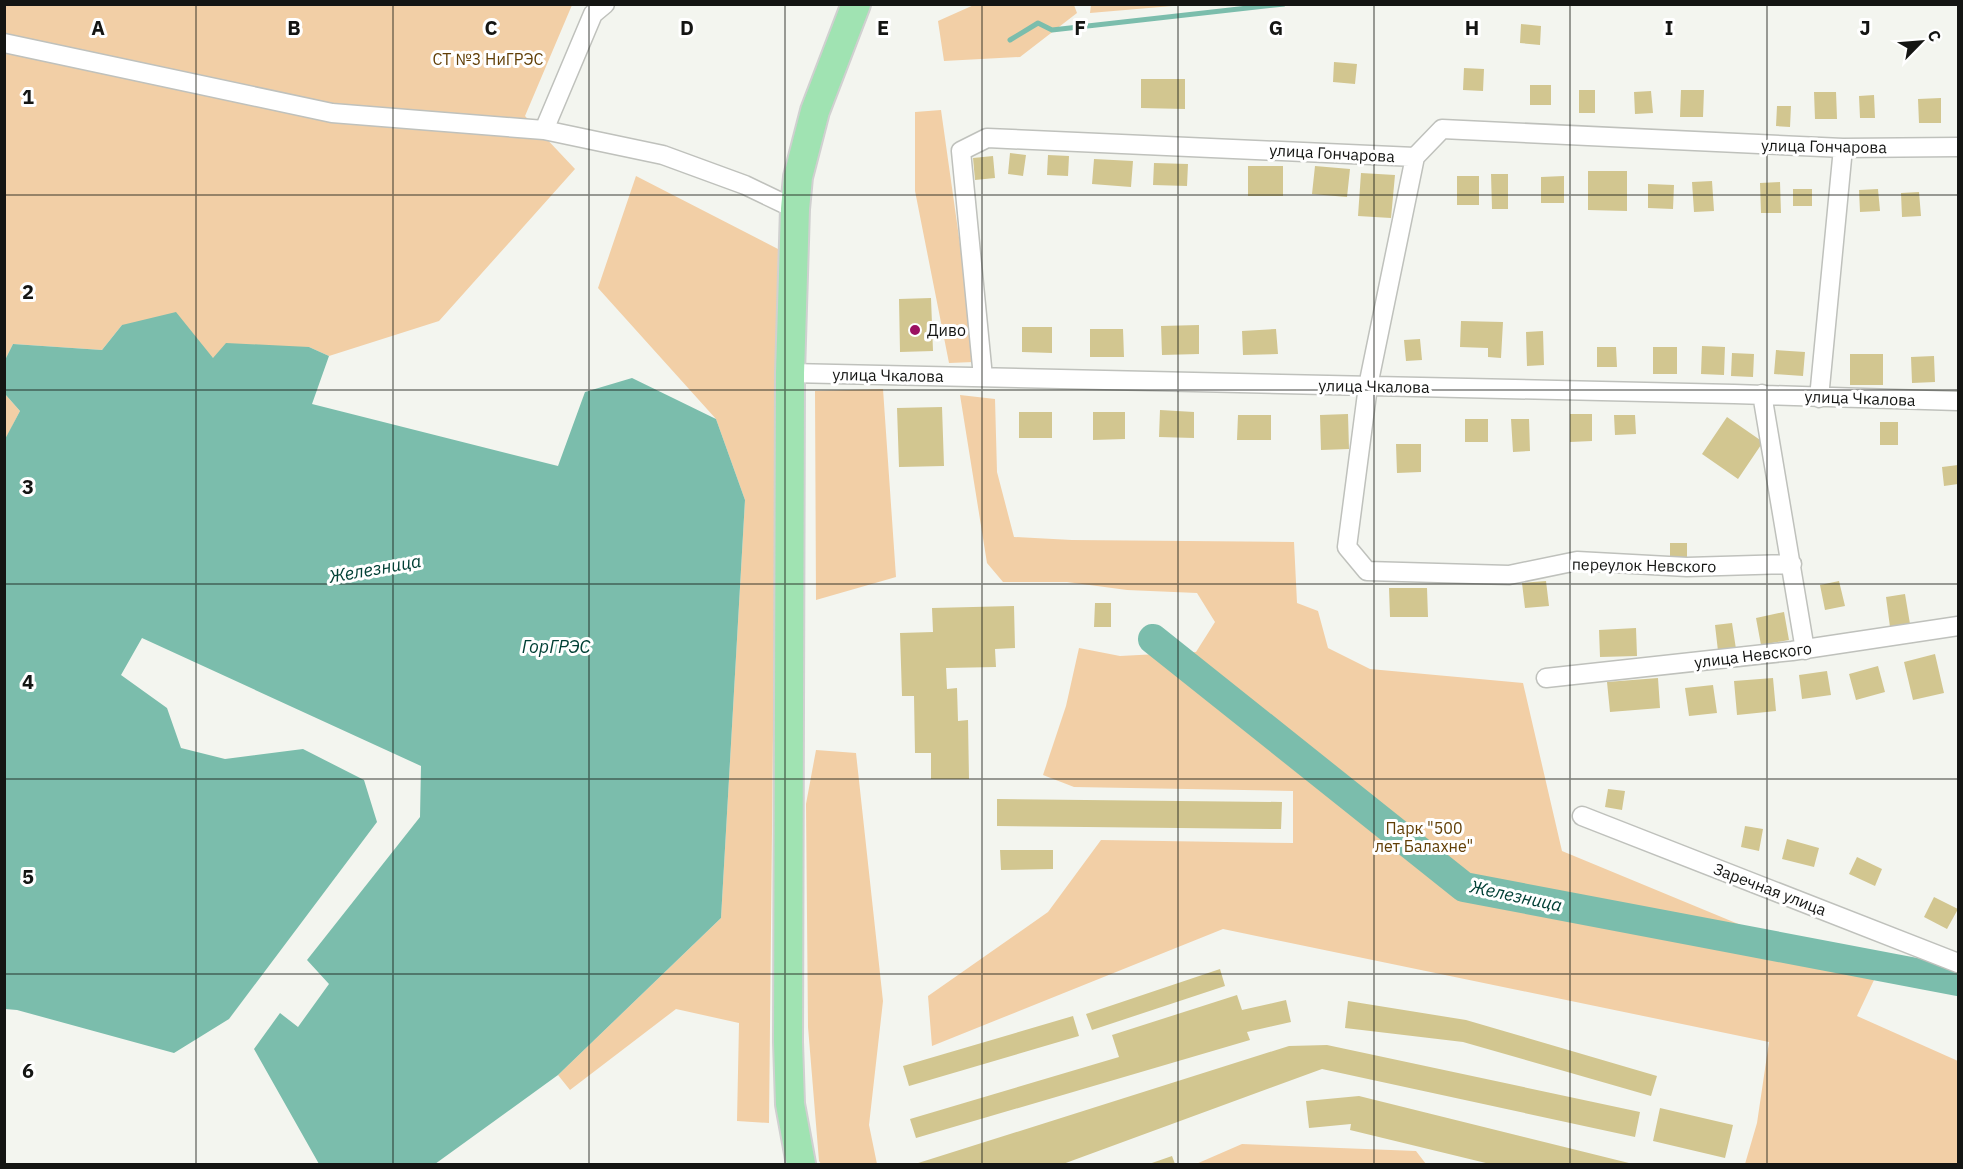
<svg xmlns="http://www.w3.org/2000/svg" width="1963" height="1169" font-family="'IBM Plex Sans',sans-serif">
<style>
.green{fill:#f2cfa6}
.water{fill:#7bbdac}
.lines{fill:none;stroke-linecap:round;stroke-linejoin:round}
.stream{stroke:#7bbdac;stroke-width:5}
.river{stroke:#7bbdac;stroke-width:30}
.building{fill:#d2c690}
.street-casing{stroke:#bfc1bc;stroke-width:21}
.primary-casing{stroke:#d0d0d0;stroke-width:32}
.street{stroke:#fff;stroke-width:18}
.primary{stroke:#a0e3b2;stroke-width:28}
.grid{fill:none;stroke:#141513;stroke-width:1.5;stroke-opacity:0.55}
.poi-dot{fill:#9b1061;stroke:#fff;stroke-width:2}
.labels{text-anchor:middle;stroke-width:6;stroke-linejoin:round;paint-order:stroke}
.park-label{font-size:16px;fill:#613e05;stroke:#fff}
.street-label{font-size:16px;fill:#141513;stroke:#fff}
.poi-label{font-size:16px;fill:#141513;stroke:#fff;text-anchor:start}
.water-label{font-size:18px;font-style:italic;fill:#014035;stroke:#fff}
.grid-label{font-size:20px;text-anchor:middle;font-weight:bold;fill:#141513;stroke:#fff;stroke-width:6;stroke-linejoin:round;paint-order:stroke}
</style>
<rect width="100%" height="100%" fill="#f3f5ef"/>
<path class="green" d="M976,4L1074,5L1077,13L1020,57L944,61L938,21Z
M5,5H572L525,116L575,169L439,321L329,356L309,347L213,358L122,325L102,350L13,344L5,360Z
M1091,5V4L1184,5L1090,13Z
M941,110L967,294L974,362L949,363L915,191V112Z
M636,176L778,249L769,1123L737,1121L739,1023L676,1009L570,1090L558,1075L721,918L745,500L716,419L598,288Z
M883,389L896,577L816,600L815,391Z
M5,394L20,411L5,440Z
M960,395L995,399L997,472L1014,537L1072,540L1294,542L1297,603L1318,611L1328,648L1370,669L1523,683L1562,851L1874,980L1857,1016L1958,1061V1164H1745L1757,1123L1769,1042L1223,929L932,1046L928,996L1048,912L1101,840L1293,843V791L1074,787L1043,775L1066,706L1079,648L1120,656L1196,652L1215,622L1197,593L1127,590L1067,582H1003L987,563Z
M816,750L856,753L883,1001L869,1125L877,1164H821L819,1161L808,1027L806,804Z
M1242,1144L1416,1151L1426,1164H1196Z"/>
<path class="water" d="M176,312L213,358L226,343L309,347L329,356L312,404L558,466L585,392L632,378L716,419L745,500L721,918L558,1075L435,1164H319L254,1049L280,1013L298,1027L329,984L307,960L420,817L421,766L142,638L121,675L167,708L181,748L225,759L303,749L364,780L377,822L229,1019L174,1053L17,1010L5,1009L4,441L20,411L5,394V360L13,344L102,350L122,325Z"/>
<g class="lines">
<path class="stream" d="M1010,40L1038,23L1052,30L1284,4"/>
<path class="river" d="M1153,639L1464,887L1958,981"/>
</g>
<path class="building" d="M1521,24L1541,26L1540,45L1520,43Z
M1334,62L1357,64L1355,84L1333,82Z
M1464,68L1484,69L1483,91L1463,90Z
M1141,79H1185V109L1141,108Z
M1530,85H1551V105H1530Z
M1579,90H1595V113H1579Z
M1681,90H1704L1703,117H1680Z
M1651,91L1653,113L1635,114L1634,92Z
M1814,92H1836L1837,119H1815Z
M1874,95L1875,118H1860L1859,96Z
M1941,98V123H1919L1918,99Z
M1777,106H1791L1790,127L1776,126Z
M1010,153L1026,155L1023,176L1008,174Z
M1048,155L1069,156L1068,176L1047,175Z
M993,156L995,178L975,180L973,158Z
M1094,159L1133,161L1131,187L1092,184Z
M1154,163L1188,164L1187,186L1153,185Z
M1248,166H1283V196H1248Z
M1315,166L1350,169L1347,197L1312,194Z
M1588,171H1627V211L1588,210Z
M1361,173L1395,175L1391,218L1358,216Z
M1491,174H1508V209H1492Z
M1457,176H1479V205H1457Z
M1564,176V203H1541V177Z
M1712,181L1714,211L1694,212L1692,182Z
M1780,182L1781,213H1761L1760,183Z
M1648,184L1674,185L1673,209L1648,208Z
M1793,189H1812V206H1793Z
M1878,189L1880,211L1860,212L1859,190Z
M1919,192L1921,216L1902,217L1901,193Z
M931,298L933,351L900,352L899,299Z
M1461,321L1503,322L1501,358L1488,357V348L1460,347Z
M1199,325V354L1162,355L1161,326Z
M1022,327H1052V353L1022,352Z
M1090,329H1123L1124,357H1090Z
M1276,329L1278,354L1243,355L1242,331Z
M1543,331L1544,365L1527,366L1526,332Z
M1420,339L1422,360L1406,361L1404,340Z
M1702,346L1725,347L1724,375L1701,374Z
M1597,347H1616L1617,367H1597Z
M1653,347H1677V374H1653Z
M1776,350L1805,352L1803,376L1774,374Z
M1732,353L1754,354L1753,377L1731,376Z
M1850,354H1883V385H1850Z
M1934,356L1935,382L1912,383L1911,357Z
M942,407L944,466L899,467L897,408Z
M1160,410L1194,412V438L1159,437Z
M1019,412H1052V438H1019Z
M1093,412H1125V439L1093,440Z
M1348,414L1349,449L1321,450L1320,415Z
M1570,414H1592V441L1570,442Z
M1238,415H1271V440H1237Z
M1614,415H1635L1636,434L1615,435Z
M1727,417L1763,442L1738,479L1702,454Z
M1465,419H1488V442H1465Z
M1511,419H1529L1530,451L1513,452Z
M1880,422H1898V445H1880Z
M1396,444H1421V472L1397,473Z
M1958,465V484L1944,486L1942,467Z
M1670,543H1687V562L1670,563Z
M1546,581L1549,606L1525,608L1522,583Z
M1839,581L1845,606L1825,610L1820,585Z
M1389,588H1427L1428,617H1390Z
M1905,594L1910,624L1890,627L1886,597Z
M1095,603H1111V627H1094Z
M1014,606L1015,648L995,649L996,667L946,668L947,689L957,688L958,721L968,720L969,779H931V753H915L914,696H902L900,633L933,632L932,608Z
M1784,612L1789,640L1761,645L1756,618Z
M1732,623L1736,649L1718,651L1715,625Z
M1636,628L1637,656L1600,657L1599,630Z
M1935,654L1944,693L1913,700L1904,662Z
M1878,666L1885,692L1856,700L1849,674Z
M1827,671L1831,695L1802,699L1799,675Z
M1658,678L1660,708L1610,712L1607,682Z
M1773,678L1776,711L1737,715L1734,681Z
M1713,685L1717,713L1689,716L1685,688Z
M1608,789L1625,791L1622,810L1605,807Z
M997,799L1282,802L1281,829L997,826Z
M1745,826L1763,829L1759,851L1741,847Z
M1787,839L1819,848L1814,867L1782,859Z
M1000,850H1053V869L1001,870Z
M1857,857L1882,869L1875,886L1849,874Z
M1934,897L1958,909L1947,929L1924,917Z
M1220,969L1225,986L1092,1030L1086,1014Z
M1237,995L1242,1010L1286,1000L1291,1022L1247,1032L1250,1040L916,1138L910,1119L1119,1057L1112,1035Z
M1348,1001L1466,1020L1657,1076L1651,1096L1463,1042L1345,1028Z
M1073,1016L1079,1036L909,1086L903,1066Z
M1327,1045L1640,1112L1635,1137L1322,1069L1063,1164H915L1289,1046Z
M1359,1096L1633,1164H1490L1350,1130L1351,1124L1309,1128L1306,1101Z
M1660,1108L1733,1125L1725,1158L1653,1141Z
M1172,1156L1175,1164H1149Z"/>
<g class="lines">
<g class="street-casing">
<path id="street" d="M605,4L593,14L544,130L663,155L745,185L795,209
M4,43L332,113L544,130
M1415,157L1368,386L1347,547L1367,571L1509,575L1577,561L1687,567L1792,564
M790,373L1734,394L1958,401
M983,377L961,151L987,138L1415,157L1442,129L1843,148L1958,147
M1762,394L1805,650
M1819,398L1843,148
M1546,678L1792,651L1958,626
M1582,816L1958,963"/>
</g>
<g class="primary-casing">
<path id="primary" d="M801,1164L790,1104L788,1042L790,373L795,209L798,177L815,111L856,4"/>
</g>
<use href="#street" class="street"/>
<use href="#primary" class="primary"/>
</g>
<path class="grid" d="M196,4V1164M393,4V1164M589,4V1164M785,4V1164M982,4V1164M1178,4V1164M1374,4V1164M1570,4V1164M1767,4V1164M4,195H1958M4,390H1958M4,584H1958M4,779H1958M4,974H1958"/>
<circle class="poi-dot" cx="915" cy="330" r="6"/>
<g class="labels">
<g class="park-label">
<text x="488" y="65">СТ №3 НиГРЭС</text>
<text x="1424" y="834">Парк "500<tspan x="1424" dy="18">лет Балахне"</tspan></text>
</g>
<g class="street-label">
<text transform="translate(1824 146) rotate(1)" y="6">улица Гончарова</text>
<text transform="translate(1332 153) rotate(3)" y="6">улица Гончарова</text>
<text transform="translate(888 375) rotate(1)" y="6">улица Чкалова</text>
<text transform="translate(1374 386) rotate(1)" y="6">улица Чкалова</text>
<text transform="translate(1860 398) rotate(2)" y="6">улица Чкалова</text>
<text transform="translate(1644 565) rotate(1)" y="6">переулок Невского</text>
<text transform="translate(1753 655) rotate(-7)" y="6">улица Невского</text>
<text transform="translate(1770 889) rotate(21)" y="6">Заречная улица</text>
</g>
<g class="poi-label">
<text x="927" y="336">Диво</text>
</g>
<g class="water-label">
<text transform="translate(375 569) rotate(-10)" y="6">Железница</text>
<text x="556" y="653">ГорГРЭС</text>
<text transform="translate(1516 896) rotate(12)" y="6">Железница</text>
</g>
</g>
<g class="grid-label">
<text x="98" y="35">A</text>
<text x="294" y="35">B</text>
<text x="491" y="35">C</text>
<text x="687" y="35">D</text>
<text x="883" y="35">E</text>
<text x="1080" y="35">F</text>
<text x="1276" y="35">G</text>
<text x="1472" y="35">H</text>
<text x="1669" y="35">I</text>
<text x="1865" y="35">J</text>
<text x="28" y="104">1</text>
<text x="28" y="299">2</text>
<text x="28" y="494">3</text>
<text x="28" y="689">4</text>
<text x="28" y="884">5</text>
<text x="28" y="1078">6</text>
</g>
<rect width="1963" height="1169" fill="none" stroke="#141513" stroke-width="12"/>
<g transform="translate(1921 42) rotate(65)" stroke="#ffffff" stroke-width="4.5" paint-order="stroke">
<path d="M0-4.5L10 22L0 15L-10 22Z" fill="#141513"/>
<text y="-9" font-size="16" font-weight="bold" text-anchor="middle" fill="#141513">С</text>
</g>
</svg>
